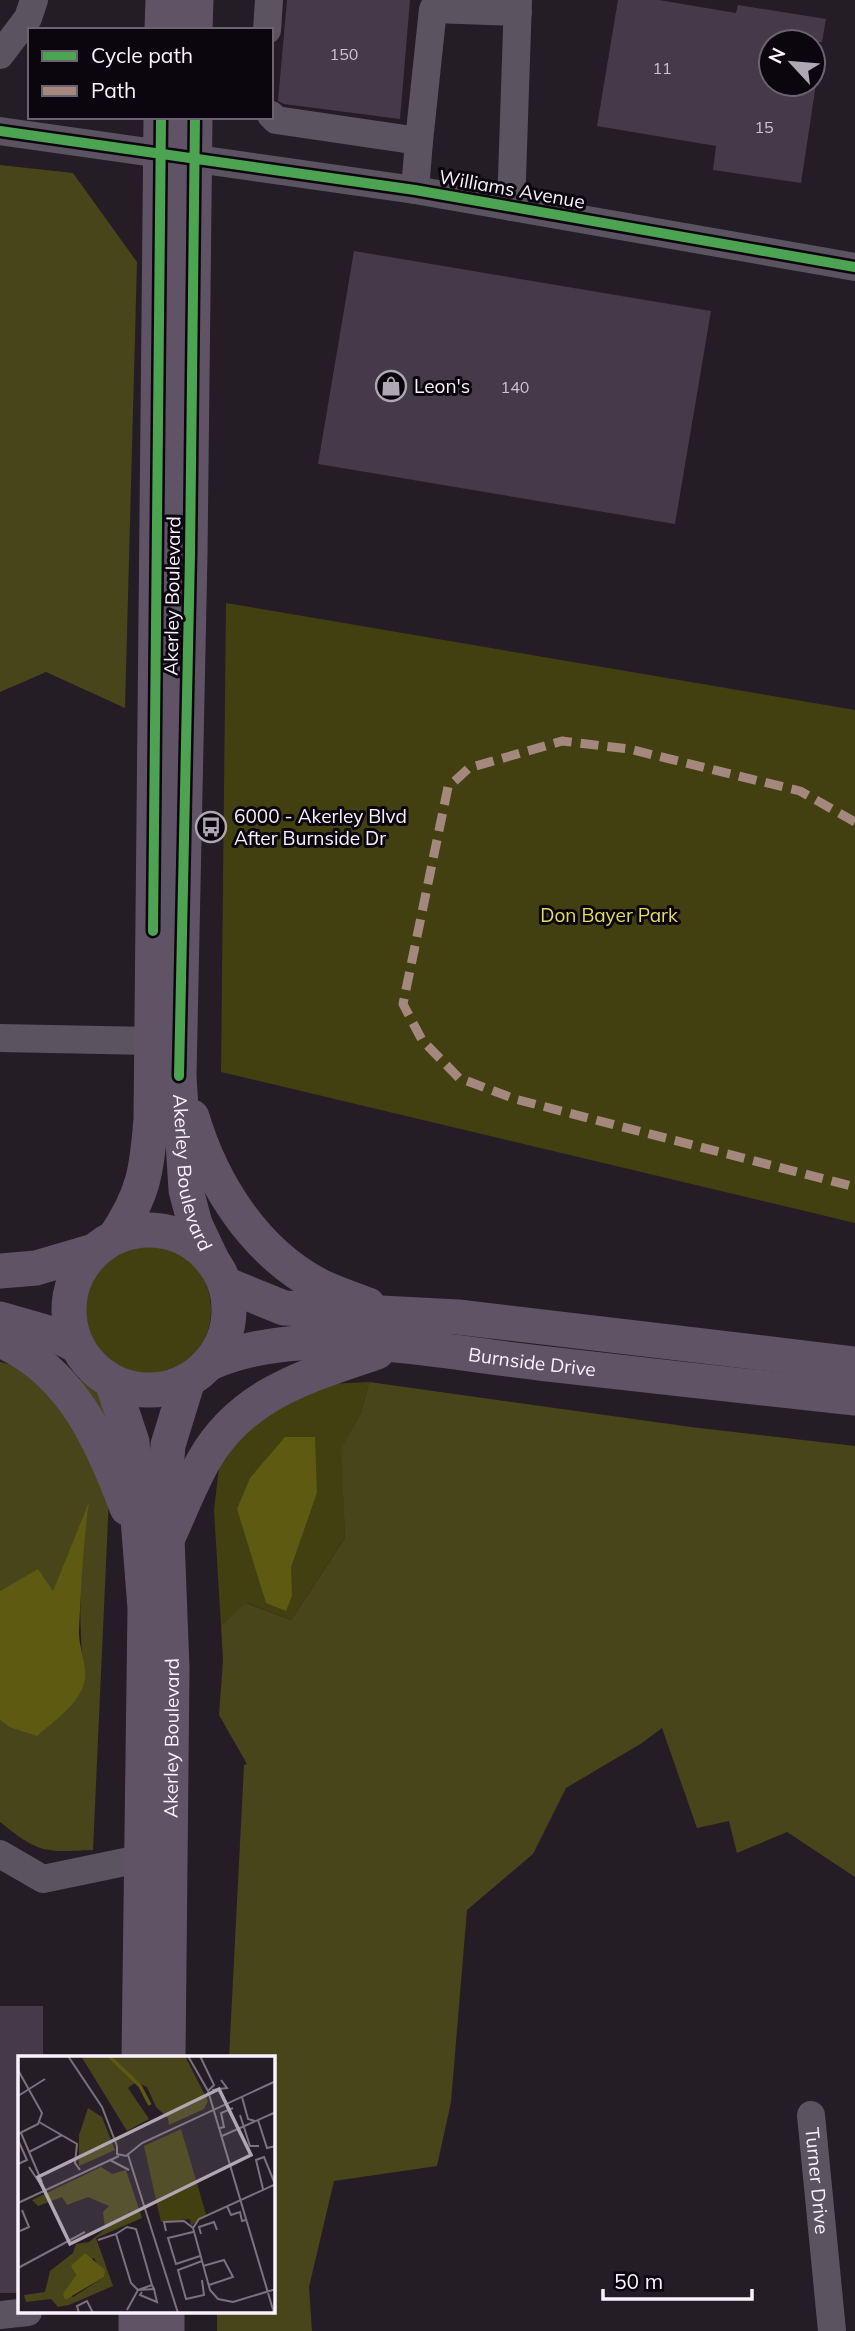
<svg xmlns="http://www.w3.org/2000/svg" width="855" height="2331" font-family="Mulish,sans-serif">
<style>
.green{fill:#424011;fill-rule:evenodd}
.forest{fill:#474519}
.water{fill:#5e5a11}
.building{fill:#453a49}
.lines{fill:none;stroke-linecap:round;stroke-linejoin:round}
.minor{stroke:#5c5361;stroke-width:28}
.major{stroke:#605366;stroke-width:35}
.quiet{stroke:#a5887d;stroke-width:9;stroke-dasharray:18 9;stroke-linecap:butt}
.cycleway-casing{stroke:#0b060e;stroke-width:15}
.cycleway{stroke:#4ca352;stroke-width:10}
.labels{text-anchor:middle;stroke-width:6;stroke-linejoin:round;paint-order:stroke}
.number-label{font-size:16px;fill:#cdc4d1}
.street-label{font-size:19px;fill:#faf2fe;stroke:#0b060e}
.poi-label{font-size:19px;fill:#faf2fe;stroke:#0b060e;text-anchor:start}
.park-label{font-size:19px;fill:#e4de5d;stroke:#0b060e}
.inset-river{fill:none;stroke:#5e5a11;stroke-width:3.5}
.inset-road{fill:none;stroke:#7a727c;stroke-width:2}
.view{fill:#afa7b2;fill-opacity:0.15;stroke:#afa7b2;stroke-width:3.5}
.inset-edge{fill:none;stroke:#faf2fe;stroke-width:3.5}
</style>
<rect width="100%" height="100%" fill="#241d26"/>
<path class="green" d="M226,603L855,710V1223L221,1072Z
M73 1310a69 69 0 1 1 138 0a69 69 0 1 1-138 0Z
M369,1382L361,1413L342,1449L345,1538L291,1620L247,1603L221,1625L214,1510L224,1425L269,1387ZM317,1493L291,1568L250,1546L237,1509Z"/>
<path class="forest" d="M0,165L73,173L137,262L125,708L46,672L0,692Z
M0,1362L114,1387L93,1850C43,1852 40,1854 0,1822V1720L9,1727L85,1682C77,1622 80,1566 88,1506L53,1592L38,1570L0,1591Z
M369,1382L691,1427L855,1446V1877L787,1832L737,1853L729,1821L697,1828L662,1728L642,1743L566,1788L533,1854L467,1910L451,2102L437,2166L334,2181L309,2287L312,2331H217V2312H273V2058H229L244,1765L247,1764L219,1715L223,1660L221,1625L246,1603L291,1620L345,1538L341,1449L361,1413Z"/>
<path class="water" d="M285,1437H315L317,1493L291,1568L292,1596L286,1611L266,1603L237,1509L250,1478Z
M89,1502C83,1545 81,1587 79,1630C78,1647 89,1669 84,1684C77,1706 54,1721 37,1736L9,1727L0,1720V1591L38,1569L53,1591Z"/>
<path class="building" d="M287,0H410L400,119L284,104L278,101Z
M618,0H659L736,13L738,5L826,19L822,42H771V84H816L801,183L713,170L716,146L597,126Z
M354,251L711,311L675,524L318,464Z
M0,2006H43V2058H19V2293H0Z"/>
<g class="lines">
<g class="minor">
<path d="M267,30L269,0"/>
<path d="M0,55L28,18L34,0"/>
<path d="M271,115L276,120L419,141L415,190"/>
<path d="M0,131L415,190L855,267"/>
<path d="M419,141L433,9L518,12"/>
<path d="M511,207L518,0"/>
<path d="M0,1038L152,1041"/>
<path d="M0,1854L43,1879L144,1858"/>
<path id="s1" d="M811,2115L832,2331"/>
<path d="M0,2315L28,2312"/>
</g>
<g class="major">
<path d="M162,30L163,0"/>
<path d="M195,30L196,0"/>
<path id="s2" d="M195,117L190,554L179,1076L186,1190L195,1224L212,1260"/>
<path d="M192,1117C212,1184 254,1251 318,1285C333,1293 351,1298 368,1305"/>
<circle cx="149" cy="1310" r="80"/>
<path d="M115,1237C144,1194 147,1170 151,1119L161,117"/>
<path d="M0,1271L36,1268L94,1251"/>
<path d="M225,1284L284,1308L458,1317L855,1364"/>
<path d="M0,1319L56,1335L77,1346"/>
<path d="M0,1340C71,1370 102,1441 127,1508"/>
<path id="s3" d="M210,1363C306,1321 437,1352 539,1363C644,1375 750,1387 855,1398"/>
<path d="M112,1382L132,1442L145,1608L139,2058"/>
<path d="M170,1533C181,1509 191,1483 204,1460C242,1393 310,1375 377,1352"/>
<path id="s4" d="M168,2058L172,1668L165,1486L168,1445L188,1380"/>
<path d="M136,2331V2312"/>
<path d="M167,2331V2312"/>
</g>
<path class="quiet" d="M855,822L800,791L629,749L562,741L469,768L448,787L403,1004L422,1040L459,1078L515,1099L855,1187"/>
<g class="cycleway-casing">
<path id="cycleway" d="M0,131L415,190L855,267
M153,931L161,117
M179,1076L190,554L195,117"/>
</g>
<use href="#cycleway" class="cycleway"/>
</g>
<defs>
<g id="shop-ring" transform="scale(1.575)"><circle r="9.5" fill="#0b060e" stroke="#afa7b2" stroke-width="1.5"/><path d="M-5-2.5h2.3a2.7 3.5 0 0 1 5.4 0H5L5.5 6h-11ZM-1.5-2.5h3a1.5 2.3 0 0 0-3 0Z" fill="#afa7b2"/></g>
<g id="bus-ring" transform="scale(1.575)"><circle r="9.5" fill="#0b060e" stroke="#afa7b2" stroke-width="1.5"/><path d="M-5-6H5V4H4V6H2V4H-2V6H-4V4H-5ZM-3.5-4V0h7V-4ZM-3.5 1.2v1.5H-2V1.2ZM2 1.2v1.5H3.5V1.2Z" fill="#afa7b2"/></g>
</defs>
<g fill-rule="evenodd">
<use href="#shop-ring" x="391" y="386"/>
<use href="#bus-ring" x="211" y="827"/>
</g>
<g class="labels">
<g class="number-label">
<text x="344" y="60">150</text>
<text x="662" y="74">11</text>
<text x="764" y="133">15</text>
<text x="515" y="393">140</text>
</g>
<g class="street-label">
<text transform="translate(512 189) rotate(10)" y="7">Williams Avenue</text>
<text transform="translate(172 596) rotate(-89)" y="7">Akerley Boulevard</text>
<text dy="7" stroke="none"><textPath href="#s2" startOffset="1057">Akerley Boulevard</textPath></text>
<text dy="7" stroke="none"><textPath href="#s3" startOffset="326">Burnside Drive</textPath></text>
<text dy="7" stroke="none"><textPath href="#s4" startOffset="320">Akerley Boulevard</textPath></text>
<text dy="7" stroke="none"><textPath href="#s1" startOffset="66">Turner Drive</textPath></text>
</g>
<g class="poi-label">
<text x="414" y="393">Leon's</text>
<text x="234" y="823">6000 - Akerley Blvd<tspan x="234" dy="22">After Burnside Dr</tspan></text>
</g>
<g class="park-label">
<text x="609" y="922">Don Bayer Park</text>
</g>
</g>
<g transform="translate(18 2056)">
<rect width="257" height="257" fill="#241d26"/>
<path d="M163,73L188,158L173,170L172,163L143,166L126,90Z" fill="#424011"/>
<path d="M63,0H167L190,45L186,53L151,69L150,62L138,51L129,31L118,26L110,32L131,63L109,75ZM70,52L84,61L97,94L61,110V79ZM83,111L94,118L108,114L124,162L78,182L95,230L51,249L40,251L33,243L8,246L6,239L27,236L32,215L55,197L58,188L71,186L87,173L85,156L91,150L70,141L49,149L44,141L20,150L14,144ZM76,202L86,221L55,241L47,236L58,219L54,210Z" fill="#474519" fill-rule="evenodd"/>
<path d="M67,197L87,214L86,221L47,244L45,238L58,219L53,210Z" fill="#5e5a11"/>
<path class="inset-river" d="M91,0L122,30L132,49"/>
<path class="inset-road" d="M50,0L84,51L99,90M170,0L190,35L256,257M182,0L196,29L190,35M0,14L24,57L20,68L0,78M194,34L209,32L203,24M0,40L27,23M224,41L230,63L237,65M222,59L232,90H241M240,64L249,92L258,90M21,66L59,88L57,107L62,114M202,72L206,71L203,57L215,52M3,77L24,126M204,80L258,56M0,84L9,104L0,108M99,90V98L108,100L124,87L258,25M11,96L44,79M110,99L160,257M92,104L111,114M11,111L25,132M258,128L181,163L175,172L192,234L200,243L215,246L258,233M245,133L238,104L246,101L257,128M0,147L101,100M209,150L213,159L222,156L224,165L228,164M2,175L11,171L4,154M148,175L146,166L166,165L175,172M175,176L150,182L158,208L182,200M98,178L109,171L118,173L134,229M183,178L181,171L196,166L199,174M80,184L98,178L113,227L120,234L134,229L136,233M184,205L160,214L168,243L186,239L184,224M185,210L206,204L215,221L191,229M0,212L67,176M109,254L120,234L136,233L139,246L122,239L124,236M61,257L59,250L69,245L75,257"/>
<path class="view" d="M201,33L233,99L52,188L20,121Z"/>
<rect width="257" height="257" class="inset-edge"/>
</g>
<rect x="28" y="28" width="245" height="91" fill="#0b060e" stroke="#6b646e" stroke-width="2"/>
<rect x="42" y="51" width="35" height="10" fill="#4ca352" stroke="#6b646e" stroke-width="2"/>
<text x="91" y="63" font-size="21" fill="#faf2fe">Cycle path</text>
<rect x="42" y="86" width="35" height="10" fill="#a5887d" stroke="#6b646e" stroke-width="2"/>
<text x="91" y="98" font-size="21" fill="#faf2fe">Path</text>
<g transform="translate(792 63) rotate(296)"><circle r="33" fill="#0b060e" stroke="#6b646e" stroke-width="2"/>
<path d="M0-5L12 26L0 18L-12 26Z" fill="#afa7b2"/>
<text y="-10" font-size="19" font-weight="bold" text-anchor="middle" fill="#faf2fe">N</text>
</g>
<path d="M603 2289v10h149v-10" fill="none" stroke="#faf2fe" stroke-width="3.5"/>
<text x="614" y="2289" font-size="21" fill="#faf2fe" stroke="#0b060e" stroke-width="5" paint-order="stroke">50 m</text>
</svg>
